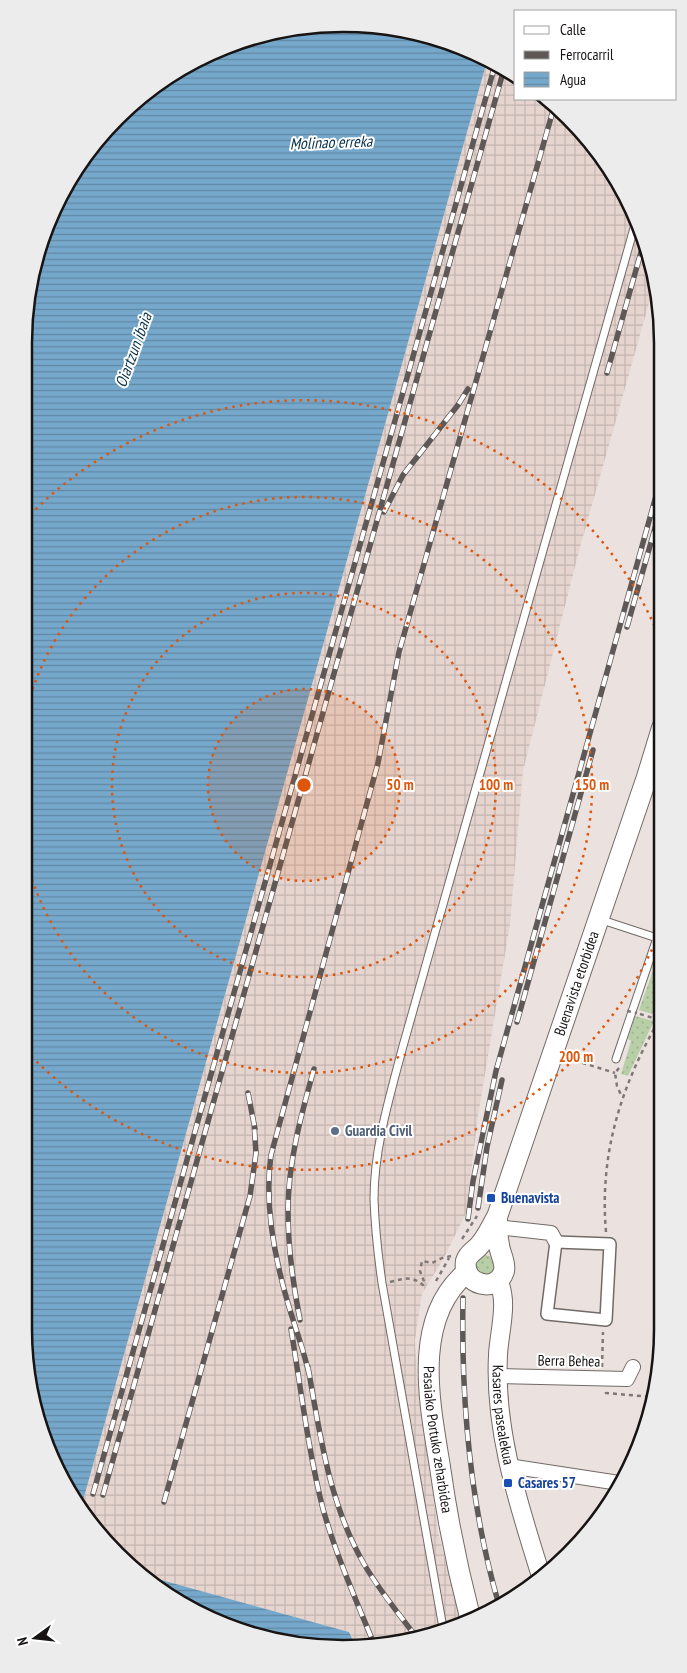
<svg xmlns="http://www.w3.org/2000/svg" width="687" height="1673" font-family="'PT Sans Narrow',sans-serif">
<style>
.industrial{fill:url(#industrial-grid)}
.green{fill:url(#green-dots)}
.water{fill:url(#water-rules)}
.lines{fill:none;stroke-linecap:round;stroke-linejoin:round}
.service-casing{stroke:#726a67;stroke-width:9}
.pedestrian-casing{stroke:#726a67;stroke-width:14}
.minor-casing{stroke:#726a67;stroke-width:16}
.tertiary-casing{stroke:#726a67;stroke-width:20}
.secondary-casing{stroke:#726a67;stroke-width:22}
.path{stroke:#7e7876;stroke-width:2.5;stroke-dasharray:4 4;stroke-linecap:butt}
.service{stroke:#fff;stroke-width:7}
.pedestrian{stroke:#fff;stroke-width:11}
.minor{stroke:#fff;stroke-width:14}
.tertiary{stroke:#fff;stroke-width:18}
.secondary{stroke:#fff;stroke-width:20}
.rail-casing{stroke:#5e5957;stroke-width:5.5}
.rail{stroke:#fff;stroke-width:4;stroke-dasharray:11;stroke-linecap:butt}
.path-bridge{stroke:#7e7876;stroke-width:2.5;stroke-dasharray:4 4;stroke-linecap:butt}
.ring{fill:none;stroke:#de560c;stroke-width:2.5;stroke-dasharray:2.5 5}
.service-dot{fill:#5c6f8a;stroke:#fff;stroke-width:2}
.transit-dot{fill:#1a4fb4;stroke:#fff;stroke-width:2}
.labels{text-anchor:middle;stroke-width:4;stroke-linejoin:round;paint-order:stroke}
.street-label{font-size:15px;fill:#171413;stroke:#fff}
.service-label{font-size:15px;font-weight:bold;fill:#4e5e75;stroke:#fff;text-anchor:start}
.transit-label{font-size:15px;font-weight:bold;fill:#164399;stroke:#fff;text-anchor:start}
.water-label{font-size:16px;font-style:italic;fill:#07314a;stroke:#fff}
.rim{fill:none;stroke:#171413;stroke-width:2.5}
.centre{fill:#de560c;stroke:#fff;stroke-width:2.5}
.ring-label{font-size:15px;text-anchor:middle;font-weight:bold;fill:#de560c;stroke:#fff;stroke-width:4;stroke-linejoin:round;paint-order:stroke}
</style>
<defs>
<pattern id="industrial-grid" width="8" height="8" patternUnits="userSpaceOnUse" patternTransform="scale(1.25)"><rect width="8" height="8" fill="#e6d5cf"/><path d="M0 4h8M4 0v8" fill="none" stroke="#c5b6b1"/></pattern>
<pattern id="green-dots" width="8" height="8" patternUnits="userSpaceOnUse" patternTransform="scale(1.25)"><rect width="8" height="8" fill="#b7cea7"/><path d="M2 2h.1M6 6h.1" fill="none" stroke="#9db08f" stroke-width="1.8" stroke-linecap="round"/></pattern>
<pattern id="water-rules" width="6" height="5" patternUnits="userSpaceOnUse" patternTransform="scale(1.25)"><rect width="6" height="5" fill="#76a8cc"/><path d="M0 2.5h6" fill="none" stroke="#6088a4"/></pattern>
</defs>
<rect width="100%" height="100%" fill="#ebe2df"/>
<path class="industrial" d="M487,61L516,75V99H545L584,133L630,202L655,282L579,551L523,771L510,924L478,1116L466,1213L444,1258L422,1294L415,1340L417,1381L438,1532L461,1620L406,1643L355,1645L349,1632L147,1576L103,1540L82,1504Z"/>
<path class="green" d="M660,951L662,952V996L652,1014L639,1010Z
M635,1016L654,1021L628,1076L621,1074L631,1041L628,1039Z
M475 1265a10 10 0 1 1 20 0a10 10 0 1 1-20 0Z"/>
<path class="water" d="M322,24L446,41L487,61L82,1504L41,1433L24,1329V343L41,241L103,133L202,57Z
M147,1576L349,1632L355,1645L301,1646L184,1607Z"/>
<g class="lines">
<g class="service-casing">
<path id="service" d="M599,919L657,938L616,1059
M443,1628L382,1283C378,1255 375,1228 374,1199C374,1147 390,1096 403,1046L636,221"/>
</g>
<g class="pedestrian-casing">
<path id="pedestrian" d="M556,1242L610,1244L606,1320L547,1314Z"/>
</g>
<g class="minor-casing">
<path id="minor" d="M497,1227L551,1233L556,1242
M498,1376L627,1379L633,1367
M508,1466L619,1483"/>
</g>
<g class="tertiary-casing">
<g id="tertiary">
<path id="s1" d="M498,1280C509,1302 499,1332 498,1355C494,1432 519,1505 541,1576"/>
</g>
</g>
<g class="secondary-casing">
<g id="secondary">
<path id="s2" d="M497,1217C497,1227 497,1236 499,1245C500,1254 506,1262 504,1271C497,1294 462,1285 466,1261C468,1254 473,1252 478,1247C486,1239 491,1227 497,1217L647,777L662,728"/>
<path id="s3" d="M467,1272C411,1319 430,1404 440,1467C447,1517 457,1567 470,1617"/>
</g>
</g>
<path class="path" d="M655,714L662,692
M640,1014L653,1018L662,1000
M567,1058L615,1073
M619,1068L615,1073L617,1086L622,1097
M606,1232C599,1152 622,1083 662,1015
M462,1239L477,1216
M436,1281L449,1258
M390,1282C404,1279 411,1275 423,1285L425,1284L420,1271L422,1261L432,1263L442,1258L451,1256
M602,1367L603,1332
M606,1392V1393L652,1397"/>
<use href="#service" class="service"/>
<use href="#pedestrian" class="pedestrian"/>
<use href="#minor" class="minor"/>
<use href="#tertiary" class="tertiary"/>
<use href="#secondary" class="secondary"/>
<g class="rail-casing">
<path id="rail" d="M607,373L643,245
M384,512L403,475L458,405L468,389
M627,627L661,507
M517,1022L593,750
M248,1093L255,1129
M478,1208L487,1147L502,1080
M468,1219L473,1181L496,1071L661,478
M463,1298C461,1401 470,1506 499,1605
M300,1320C293,1284 288,1248 288,1211C288,1163 301,1115 314,1069
M291,1329C301,1389 308,1450 323,1509C336,1555 356,1600 374,1644
M308,1367C320,1435 329,1503 364,1564C379,1590 399,1614 417,1638
M309,1374C304,1351 296,1330 289,1307C275,1260 264,1204 271,1155L378,763L399,652L554,107
M93,1494L495,65
M103,1495L504,69
M164,1502L250,1196L256,1153L254,1123"/>
</g>
<use href="#rail" class="rail"/>
<path class="path-bridge" d="M627,1011L637,1013"/>
</g>
<circle cx="304" cy="785" r="96" fill="#de560c" fill-opacity=".12"/>
<g class="ring">
<circle cx="304" cy="785" r="96"/>
<circle cx="304" cy="785" r="192"/>
<path d="M24 718A288 288 0 1 1 24 852"/>
<path d="M661 929A385 385 0 0 1 25 1050M25 520A385 385 0 0 1 661 641"/>
</g>
<circle class="service-dot" cx="335" cy="1131" r="5"/>
<g class="transit-dot">
<rect x="486" y="1193" width="10" height="10" rx="2.5"/>
<rect x="503" y="1478" width="10" height="10" rx="2.5"/>
</g>
<g class="labels">
<g class="street-label">
<text dy="5" stroke="none"><textPath href="#s2" startOffset="415">Buenavista etorbidea</textPath></text>
<text transform="translate(569 1361) rotate(1)" y="5">Berra Behea</text>
<text dy="5" stroke="none"><textPath href="#s1" startOffset="136">Kasares pasealekua</textPath></text>
<text dy="5" stroke="none"><textPath href="#s3" startOffset="179">Pasaiako Portuko zeharbidea</textPath></text>
</g>
<g class="service-label">
<text x="345" y="1136">Guardia Civil</text>
</g>
<g class="transit-label">
<text x="501" y="1203">Buenavista</text>
<text x="518" y="1488">Casares 57</text>
</g>
<g class="water-label">
<text transform="translate(331 142) rotate(-2)" y="6">Molinao erreka</text>
<text transform="translate(133 350) rotate(-70)" y="6">Oiartzun ibaia</text>
</g>
</g>
<path d="M0 0H687V1673H0ZM343 32H343A311 311 0 0 1 654 343V1329A311 311 0 0 1 343 1640H343A311 311 0 0 1 32 1329V343A311 311 0 0 1 343 32Z" fill="#ececec" fill-rule="evenodd"/>
<path class="rim" d="M343 32H343A311 311 0 0 1 654 343V1329A311 311 0 0 1 343 1640H343A311 311 0 0 1 32 1329V343A311 311 0 0 1 343 32Z"/>
<circle cx="304" cy="785" r="8" class="centre"/>
<g class="ring-label">
<text x="400" y="790">50 m</text>
<text x="496" y="790">100 m</text>
<text x="592" y="790">150 m</text>
<text x="576" y="1062">200 m</text>
</g>
<rect x="514" y="10" width="162" height="90" fill="#ffffff" stroke="#a2a1a1"/>
<rect x="524" y="26" width="25" height="8" fill="#ffffff" stroke="#a2a1a1"/>
<text x="560" y="35" font-size="15" fill="#171413">Calle</text>
<rect x="524" y="51" width="25" height="8" fill="#5e5957" stroke="#a2a1a1"/>
<text x="560" y="60" font-size="15" fill="#171413">Ferrocarril</text>
<rect x="524" y="72" width="25" height="15" fill="url(#water-rules)" stroke="#a2a1a1"/>
<text x="560" y="85" font-size="15" fill="#171413">Agua</text>
<g transform="translate(35 1638) rotate(255)" stroke="#ffffff" stroke-width="4" paint-order="stroke">
<path d="M0-4L9 19L0 12L-9 19Z" fill="#171413"/>
<text y="-8" font-size="14" font-weight="bold" text-anchor="middle" fill="#171413">N</text>
</g>
</svg>
